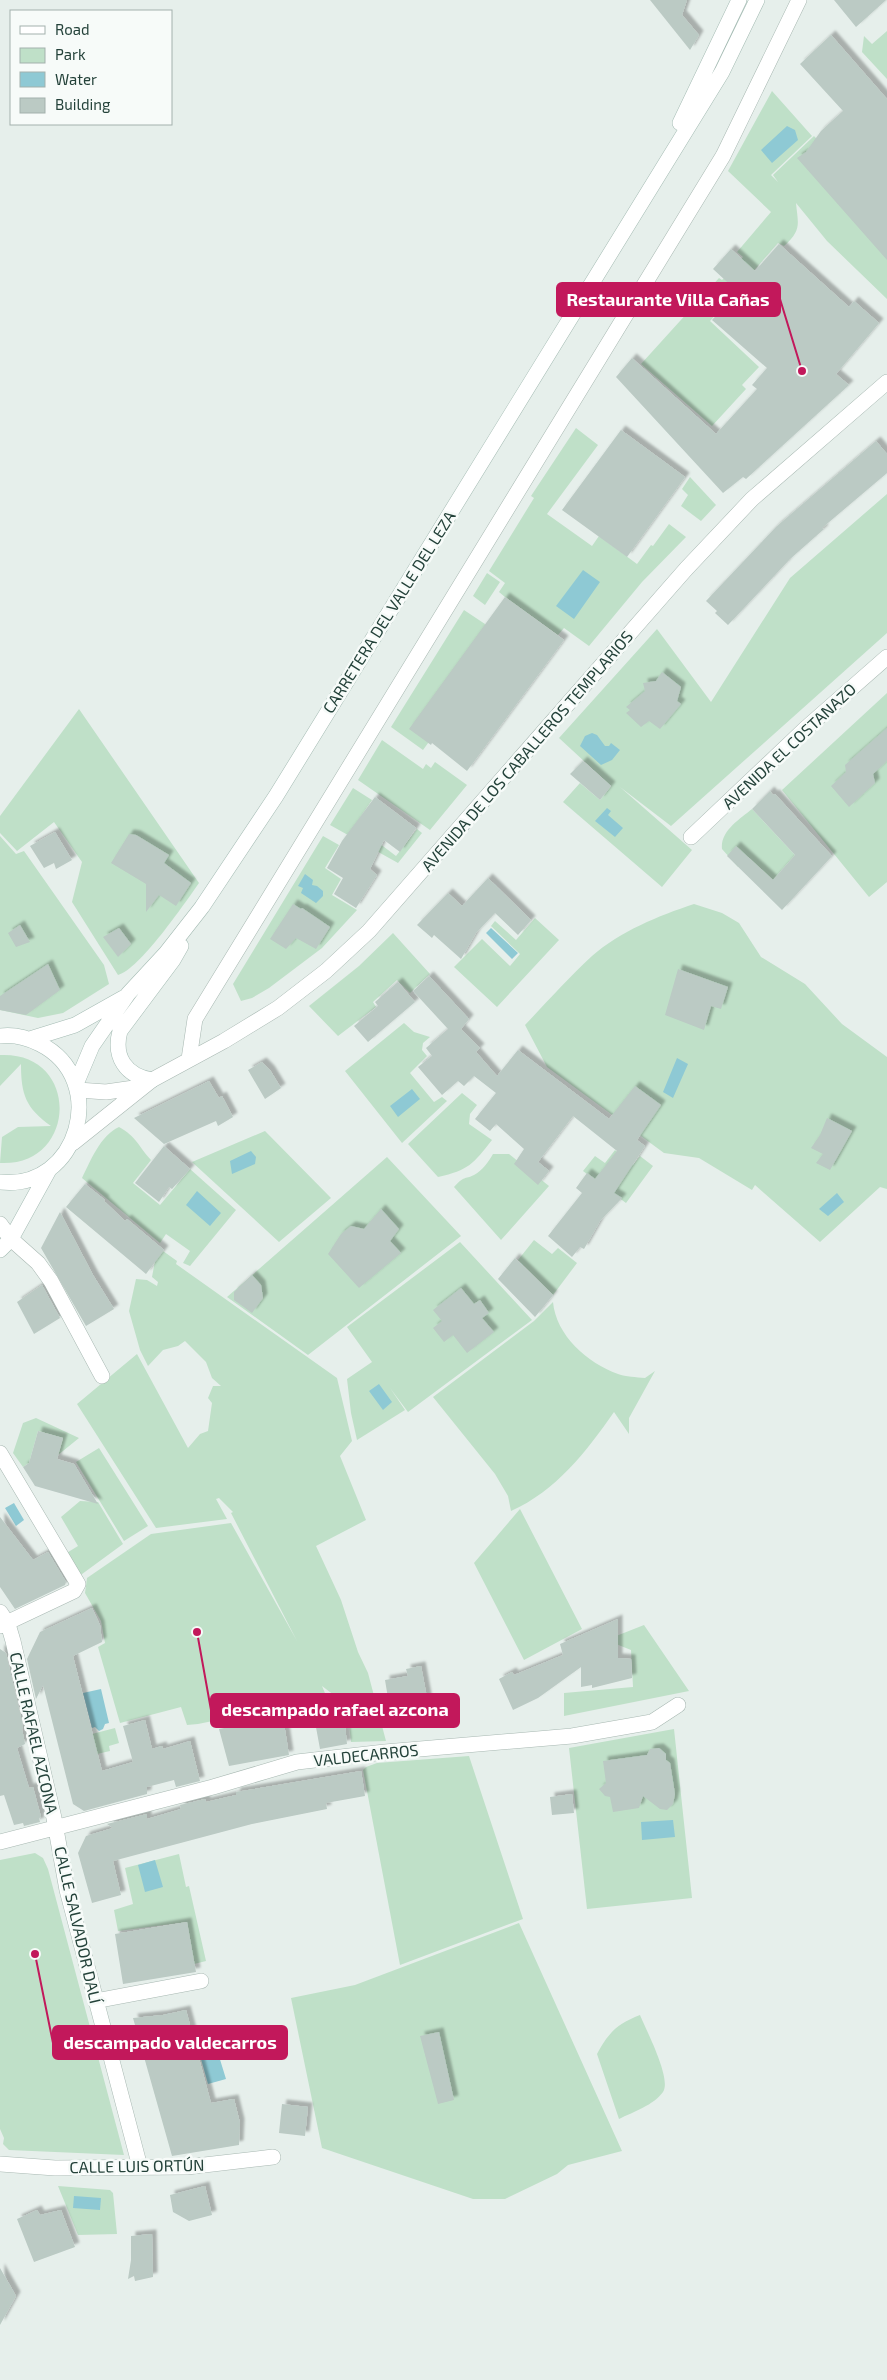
<svg xmlns="http://www.w3.org/2000/svg" width="887" height="2380" font-family="'Exo 2',sans-serif">
<style>
.green{fill:#bfe0c8}
.water{fill:#8ec9d4}
.building{fill:#bbcac4;filter:url(#shadow)}
.lines{fill:none;stroke-linecap:round;stroke-linejoin:round}
.minor-casing{stroke:#a8b8b2;stroke-width:16}
.tertiary-casing{stroke:#a8b8b2;stroke-width:16}
.secondary-casing{stroke:#a4bbb3;stroke-width:16}
.minor{stroke:#fff;stroke-width:15}
.tertiary{stroke:#fff;stroke-width:15}
.secondary{stroke:#fff;stroke-width:15}
.labels{text-anchor:middle;stroke-width:5;stroke-linejoin:round;paint-order:stroke}
.street-label{font-size:16px;fill:#24423a;stroke:#f7fbf9}
.leader{fill:none;stroke:#c2185b;stroke-width:2}
.callout-dot{fill:#c2185b;stroke:#f7fbf9;stroke-width:2}
.callout{fill:#c2185b;stroke:#c2185b;stroke-width:2}
.callout-label{font-size:18px;text-anchor:middle;font-weight:bold;fill:#fff}
</style>
<defs>
<filter id="shadow"><feDropShadow dx="4.5" dy="-4.5" stdDeviation="1" flood-color="#0004"/></filter>
</defs>
<rect width="100%" height="100%" fill="#e6efeb"/>
<path class="green" d="M887,31V79L862,52L864,36L872,44Z
M772,91L812,136L771,175L778,182L773,175L814,136L887,217V299L827,241L796,203C798,224 802,230 784,246L778,243L751,274L738,262L743,257L737,252L771,212L728,171Z
M725,277L739,289L710,321L759,367L742,385L746,389L712,426L641,364L719,278L722,280Z
M576,428L598,445L547,514L592,546L599,536L637,564L651,545L653,546L669,524L686,537L642,582L589,646L564,628L558,635L505,597L499,592L505,583L489,571L534,498L531,496Z
M690,477L716,505L701,521L681,506L688,495L682,489Z
M887,494V633L671,826L620,787L692,850L662,887L563,802L580,783L600,800L611,786L559,738L657,629L711,702L790,578Z
M487,573L500,582L485,605L473,596Z
M464,610L485,624L482,669L423,750L391,727Z
M887,693V882L869,897L782,790Z
M79,709L199,883C185,903 139,970 118,975L72,902L82,862L54,822L17,851L0,833V816Z
M382,740L423,769L426,764L431,768L435,762L467,785L430,830L358,780Z
M353,788L372,800L355,825L396,856L417,829L422,833L398,863L330,825Z
M752,809L795,855L773,880L748,857L738,867L722,849C720,831 740,819 752,809Z
M0,836L16,854L24,851L104,965L109,984L63,1013L38,1018L0,1010Z
M323,836L339,845L325,868L341,879L332,895L357,910L322,948L269,988L252,998L241,1001L233,984Z
M694,904L722,913L739,923L761,957L805,984L842,1024L887,1057V1189L880,1187L820,1242L755,1185L752,1190L699,1158L664,1153L547,1067L525,1025C547,1002 569,977 592,956C621,931 658,916 694,904Z
M535,918L559,940L497,1007L454,967L482,939L510,966L520,954L491,926L495,921L516,940Z
M393,933L430,974L410,993L397,980L373,1002L376,1007L338,1036L309,1006L359,966Z
M404,1023L414,1032L430,1037L423,1043L422,1050L427,1056L410,1073L434,1102L442,1097L447,1101L402,1143L345,1071Z
M0,1055C81,1051 78,1167 0,1163L2,1137L18,1127L51,1126C26,1108 21,1095 21,1064L0,1086Z
M462,1093L477,1105L470,1114L469,1124L492,1140C473,1164 469,1170 438,1177L408,1144Z
M119,1127C136,1136 139,1147 151,1160L133,1183L160,1205L190,1169L236,1210L190,1266L183,1263L190,1251L166,1234L160,1243L82,1178C91,1160 100,1136 119,1127Z
M265,1131L331,1198L279,1242L192,1162Z
M615,1150L633,1165L640,1156L653,1166L626,1203L583,1171L595,1156L605,1163Z
M493,1154H509L549,1186L501,1240L454,1187C465,1175 464,1180 474,1175C482,1171 489,1161 493,1154Z
M387,1157L461,1236L308,1355L227,1297Z
M534,1240L552,1254L558,1248L577,1263L553,1295L518,1260Z
M460,1242L532,1320L408,1412L390,1388L405,1410L357,1440L351,1413L347,1379L372,1362L347,1327Z
M163,1251L177,1261L176,1264L337,1378L352,1441L340,1456L366,1520L316,1546L341,1600L358,1652L368,1673L386,1741L351,1742L347,1705L322,1686L327,1698L198,1724L187,1725L181,1707L120,1723L98,1647L105,1643L101,1621L85,1593L87,1578L151,1534L231,1523L297,1641L231,1513L233,1512L219,1498L216,1499L227,1519L156,1528L77,1404L137,1354L188,1448L200,1434L208,1431L212,1403L208,1398L213,1386H221L212,1378L206,1362L185,1341L178,1346L163,1350L148,1366L140,1350L129,1311L136,1279L147,1280L157,1286L158,1282L152,1277L155,1261Z
M553,1302C556,1335 587,1363 618,1374C626,1377 636,1377 645,1378L655,1371L629,1418V1434L614,1412C586,1452 556,1491 511,1511L508,1496L495,1474L433,1397L534,1321Z
M36,1418L79,1438L58,1455L63,1438L38,1431L29,1463L23,1467L13,1453L23,1423Z
M99,1448L148,1526L124,1541L76,1462Z
M80,1501L98,1502L123,1544L78,1577L65,1554L78,1546L61,1517Z
M520,1509L582,1629L524,1660L474,1563Z
M644,1625L689,1691L564,1716V1693L633,1687L631,1650L606,1640Z
M115,1728L119,1743L109,1746L110,1751L97,1754L92,1734Z
M674,1729L692,1898L587,1909L569,1748Z
M469,1756L523,1919L400,1965L363,1770L366,1767L377,1763Z
M35,1853L43,1858L48,1869L124,2155L9,2150L3,2144L4,2138L0,2129V1860Z
M179,1854L186,1887L189,1886L206,1961L194,1964L187,1922L118,1931L114,1910L133,1904L125,1868Z
M519,1923L622,2151L568,2165L557,2174L505,2199H473L322,2148L291,1998L355,1985Z
M640,2015C646,2030 672,2079 663,2092C654,2105 633,2112 619,2119L597,2054C609,2032 617,2024 640,2015Z
M58,2186L110,2190L113,2193L117,2234L78,2235Z"/>
<path class="water" d="M787,126L795,130L798,140L772,163L761,150Z
M583,570L600,582L574,619L556,606Z
M592,733L597,735L605,746H609L611,743L620,750L612,760L601,765L580,746L585,736Z
M607,808L611,811L608,815L623,828L615,837L595,821Z
M305,874L313,880L312,885L317,886L323,891V896L316,903L301,893L303,888L298,886Z
M491,928L518,953L512,959L486,933Z
M677,1058L688,1064L673,1098L663,1092Z
M412,1089L420,1099L398,1117L390,1106Z
M251,1151L256,1157L255,1164L232,1174L230,1161Z
M197,1191L221,1213L210,1226L186,1205Z
M837,1193L844,1202L828,1216L819,1209Z
M379,1384L392,1402L383,1410L369,1391Z
M14,1503L24,1520L16,1526L5,1508Z
M101,1689L109,1723L105,1724L103,1729L99,1731L95,1727L92,1728L83,1693Z
M673,1820L675,1837L642,1840L641,1822Z
M155,1860L163,1887L145,1892L138,1865Z
M214,2040L226,2079L208,2084L197,2045Z
M74,2196L101,2198L100,2210L73,2208Z"/>
<path class="building" d="M650,0H687L682,15L699,35L690,50Z
M834,0H886L856,27Z
M831,35L887,99V260L797,158L806,152L821,131L843,111L800,64Z
M779,244L849,307L854,301L879,323L836,374L849,385L746,479L743,477L723,493L616,377L632,358L716,434L757,389L752,385L767,368L712,320L738,292L713,269L731,249L755,271Z
M621,430L685,477L627,557L562,510Z
M876,441L887,454V473L822,528L824,529L790,559L728,625L715,613L717,611L706,601L776,527Z
M505,597L564,640L467,771L432,743L431,745L409,729Z
M662,672L681,687L677,701L681,704L660,729L649,721L641,727L626,713L630,710L626,707L645,691L643,683L656,681Z
M887,728V761L873,774L875,783L849,807L831,786L846,772L845,765Z
M583,761L611,786L600,800L570,774Z
M770,791L773,795L775,794L832,856L782,910L727,856L736,846L773,880L795,855L752,809Z
M375,797L416,828L400,852L384,840L370,869L377,875L356,908L334,894L343,878L327,868L342,841Z
M55,832L72,860L56,869L54,863L44,868L30,846Z
M129,834L136,835L169,855L164,863L191,883L176,906L159,895L146,912V884L111,863Z
M488,878L531,920L518,935L495,913L476,933L461,959L434,935L432,938L417,925L448,893L462,906Z
M293,904L301,909L302,908L330,927L316,949L296,938L286,949L270,939Z
M20,925L30,942L16,947L8,933Z
M119,928L131,944L118,957L103,937Z
M48,964L60,990L26,1015L0,1010V996Z
M678,969L728,987L721,1009L711,1006L704,1030L665,1015Z
M429,976L469,1019L461,1029L480,1048L476,1052L497,1076L518,1050L609,1119L635,1086L661,1105L637,1140L645,1146L614,1193L622,1198L600,1221L584,1249L580,1247L572,1257L548,1236L582,1193L576,1188L587,1173L595,1179L617,1151L573,1116L538,1162L549,1171L538,1185L514,1164L524,1149L496,1124L490,1131L475,1119L496,1093L474,1076L464,1086L458,1081L442,1095L418,1067L432,1056L426,1048L448,1029L413,991Z
M398,982L415,1002L368,1042L354,1026L378,1006L375,1002Z
M262,1062L270,1070L281,1088L265,1099L248,1070Z
M209,1081L219,1098L222,1096L233,1117L218,1126L216,1121L164,1144L134,1118Z
M827,1118L852,1131L830,1170L816,1163L823,1154L811,1148L820,1135Z
M164,1146L190,1169L172,1189L169,1187L159,1202L135,1183Z
M85,1184L105,1200L104,1201L125,1221L127,1219L164,1250L146,1274L66,1207Z
M381,1209L399,1229L390,1241L401,1253L359,1288L328,1254L341,1234L351,1226L364,1229Z
M60,1212L93,1275L114,1309L86,1326L41,1248Z
M515,1258L553,1295L535,1317L498,1279Z
M252,1275L261,1285L263,1298L252,1313L234,1300V1292Z
M42,1285L60,1318L34,1334L17,1302Z
M461,1288L474,1304L480,1300L489,1313L482,1318L494,1332L467,1353L453,1335L444,1342L433,1328L442,1321L433,1310Z
M38,1431L63,1438L57,1459L74,1464L98,1504L35,1486L23,1467L29,1463Z
M0,1517L33,1560L48,1552L66,1582L65,1585L15,1609L0,1587Z
M92,1608L100,1625L102,1642L73,1656L102,1771L133,1762L123,1726L145,1720L152,1749L162,1746L163,1749L190,1741L200,1781L176,1787L174,1780L147,1787V1794L84,1811L73,1804L43,1685L36,1699L27,1659L40,1632Z
M618,1619V1658L631,1659L632,1678L592,1688V1685L581,1687V1667L538,1698L513,1710L499,1679L512,1672L514,1675L563,1655L560,1644Z
M0,1649L6,1653L23,1726L22,1729L25,1744L17,1748L29,1788L33,1787L41,1817L39,1818L40,1822L24,1826L23,1823L14,1825L4,1795L0,1796Z
M421,1666L428,1703L390,1710L385,1680L408,1676L406,1669Z
M343,1707L347,1744L320,1749L313,1711Z
M283,1717L289,1755L229,1766L219,1729Z
M659,1748L666,1754V1760L670,1763L675,1794L673,1804L667,1810L660,1809L643,1796L639,1808L613,1812L610,1797L605,1796L599,1789L606,1783L603,1761L647,1755L650,1749Z
M361,1771L365,1796L326,1803L327,1809L252,1824L113,1861L121,1895L92,1903L78,1853L86,1836L113,1828L107,1824L147,1814V1819L181,1809L180,1805L205,1799L206,1802L236,1795V1792Z
M572,1794L574,1813L552,1815L550,1797Z
M187,1922L196,1972L123,1984L115,1934Z
M186,2010L211,2103L234,2099L240,2123L239,2145L172,2156L133,2018L163,2015Z
M439,2032L454,2100L438,2104L420,2036Z
M282,2104L308,2107L305,2136L279,2133Z
M205,2186L212,2215L189,2221L173,2212L170,2195Z
M37,2210L40,2215L61,2210L75,2247L34,2262L17,2219Z
M152,2234L153,2277L135,2281L134,2276L128,2279L131,2260V2236Z
M0,2268L16,2296L0,2325Z"/>
<g class="lines">
<g class="minor-casing">
<path id="minor" d="M691,837L805,729L887,657
M189,1059L195,1019L723,156L799,0
M78,1090L106,1092L141,1087
M73,1143L152,1080L224,1041L278,1008L326,971L369,931L686,569L752,499L887,382
M11,1239L38,1263L51,1281L102,1376
M0,1453L78,1584L74,1591L0,1626
M0,1612L8,1624L13,1641L54,1818L67,1890L140,2167
M0,1842L213,1787L297,1762L385,1752L572,1736L652,1722L678,1705
M95,2001L201,1981
M0,2164L55,2168L187,2167L273,2157"/>
</g>
<g class="tertiary-casing">
<path id="tertiary" d="M0,1224L11,1239"/>
</g>
<g class="secondary-casing">
<path id="secondary" d="M680,123L739,0
M0,1036C14,1034 28,1038 40,1044C110,1079 79,1191 0,1182
M30,1039L75,1025L123,998
M152,1080C126,1076 113,1057 120,1031L173,960L181,946
M76,1084L92,1046L128,994L166,953L202,907L276,796L722,72L757,0
M0,1250L11,1239L49,1170"/>
</g>
<use href="#minor" class="minor"/>
<use href="#tertiary" class="tertiary"/>
<use href="#secondary" class="secondary"/>
</g>
<g class="labels">
<g class="street-label">
<text transform="translate(389 612) rotate(-58)" y="6">CARRETERA DEL VALLE DEL LEZA</text>
<text transform="translate(789 746) rotate(-43)" y="6">AVENIDA EL COSTANAZO</text>
<text transform="translate(527 751) rotate(-49)" y="6">AVENIDA DE LOS CABALLEROS TEMPLARIOS</text>
<text transform="translate(34 1733) rotate(77)" y="6">CALLE RAFAEL AZCONA</text>
<text transform="translate(366 1755) rotate(-6)" y="6">VALDECARROS</text>
<text transform="translate(78 1925) rotate(77)" y="6">CALLE SALVADOR DALÍ</text>
<text transform="translate(137 2166) rotate(-1)" y="6">CALLE LUIS ORTÚN</text>
</g>
</g>
<path class="leader" d="M802 371L780 299M197 1632L211 1710M35 1954L53 2043"/>
<g class="callout-dot">
<circle cx="802" cy="371" r="5"/>
<circle cx="197" cy="1632" r="5"/>
<circle cx="35" cy="1954" r="5"/>
</g>
<g class="callout">
<rect x="557" y="283" width="223" height="33" rx="5"/>
<rect x="211" y="1694" width="248" height="33" rx="5"/>
<rect x="53" y="2026" width="234" height="33" rx="5"/>
</g>
<g class="callout-label">
<text x="668" y="306">Restaurante Villa Cañas</text>
<text x="335" y="1716">descampado rafael azcona</text>
<text x="170" y="2049">descampado valdecarros</text>
</g>
<rect x="10" y="10" width="162" height="115" fill="#f7fbf9" stroke="#a3b1ad"/>
<rect x="20" y="26" width="25" height="8" fill="#ffffff" stroke="#a3b1ad"/>
<text x="55" y="35" font-size="15" fill="#24423a">Road</text>
<rect x="20" y="48" width="25" height="15" fill="#bfe0c8" stroke="#a3b1ad"/>
<text x="55" y="60" font-size="15" fill="#24423a">Park</text>
<rect x="20" y="72" width="25" height="15" fill="#8ec9d4" stroke="#a3b1ad"/>
<text x="55" y="85" font-size="15" fill="#24423a">Water</text>
<rect x="20" y="98" width="25" height="15" fill="#bbcac4" stroke="#a3b1ad"/>
<text x="55" y="110" font-size="15" fill="#24423a">Building</text>
</svg>
